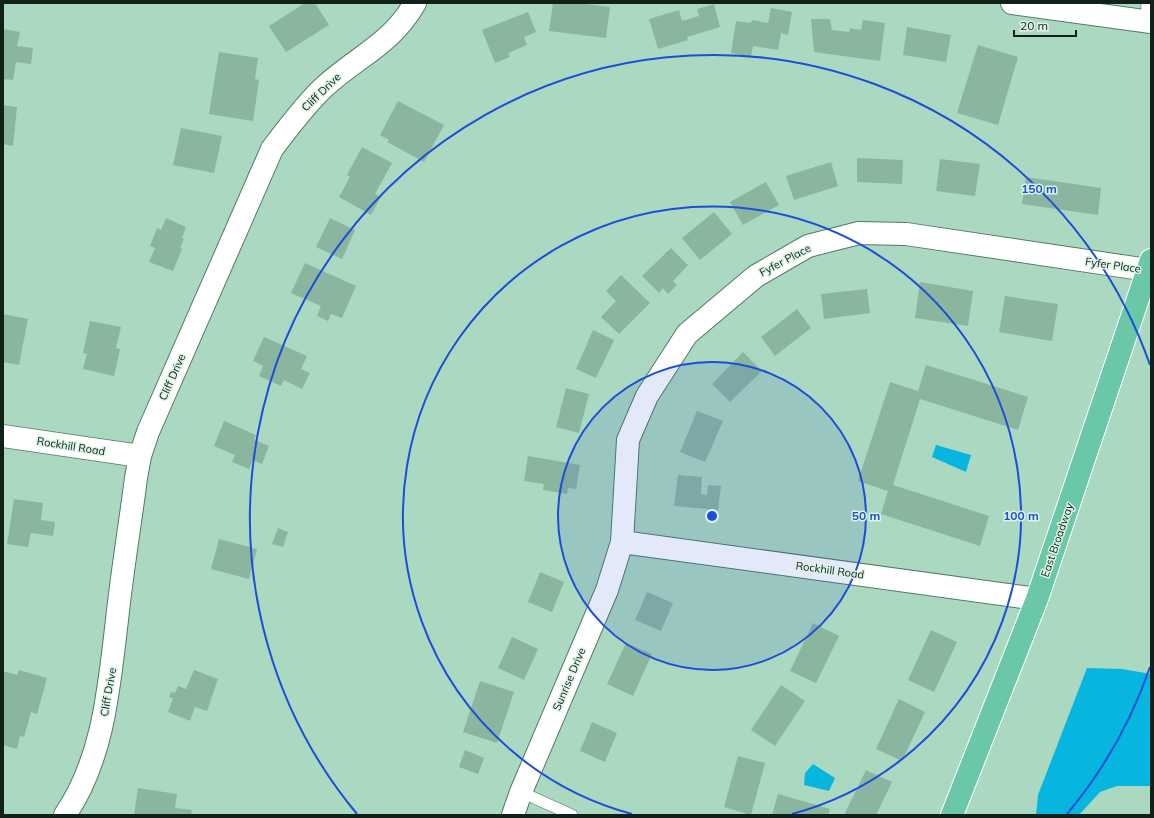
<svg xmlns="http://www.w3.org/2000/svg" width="1154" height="818" font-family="Mulish,sans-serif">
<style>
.water{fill:#06b6de}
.building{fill:#8ab69f}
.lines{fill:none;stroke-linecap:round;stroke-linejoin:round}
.lane-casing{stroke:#517b65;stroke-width:12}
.street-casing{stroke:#517b65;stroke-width:24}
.primary-casing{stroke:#fff;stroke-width:24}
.lane{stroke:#fff;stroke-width:11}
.street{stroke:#fff;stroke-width:22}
.primary{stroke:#6ac8a9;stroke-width:22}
.ring{fill:none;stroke:#1d4ed8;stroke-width:2}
.labels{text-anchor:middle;stroke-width:3;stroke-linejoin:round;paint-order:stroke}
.street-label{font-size:11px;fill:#0f2118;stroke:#ddf3e7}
.centre{fill:#1d4ed8;stroke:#ddf3e7;stroke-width:2}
.ring-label{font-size:12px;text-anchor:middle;font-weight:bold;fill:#1d4ed8;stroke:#ddf3e7;stroke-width:3;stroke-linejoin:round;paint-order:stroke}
</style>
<rect width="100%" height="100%" fill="#abd8c0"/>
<path class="water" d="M936,445L971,455L966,472L932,457Z
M1087,668L1122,669L1151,674V786H1117L1100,792L1079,815H1036L1038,795Z
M813,764L835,778L829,791L804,785L805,773Z"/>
<path class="building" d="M305,3H315L329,25L286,52L269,26Z
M553,3H578L610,7L606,38L549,31Z
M714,4L720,27L687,37L688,40L658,49L649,19L679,10L682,21L699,16L697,9Z
M771,8L792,12L788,35L781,33L778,50L753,46L751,57L731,53L736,21L751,23L752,20L768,23Z
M528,12L536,32L524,37L527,45L508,53L510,57L495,63L482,30Z
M811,19H830L832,30L849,32L850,28L861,30L863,20L885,23L880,61L814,52Z
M907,27L951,35L946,62L903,55Z
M3,29L20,32L17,46L33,48L31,64L16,62L13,80L3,79Z
M978,45L1018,57L998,125L957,113Z
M219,52L258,58L255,79L259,80L253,121L209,114Z
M398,101L444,125L424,162L387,142L389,140L380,135Z
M3,105L17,107L13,146L3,144Z
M181,128L222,136L214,173L173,165Z
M362,147L392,163L375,194L381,197L371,215L339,197L350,177L347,175Z
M857,158L903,160L902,184L857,182Z
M940,159L980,164L975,196L936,191Z
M831,162L838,186L794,200L786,176Z
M1026,177L1101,188L1098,215L1022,204Z
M766,182L779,205L743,225L730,202Z
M714,212L732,234L700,260L682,238Z
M166,218L186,227L182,238L184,239L180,248L182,249L173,271L149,262L155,248L150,246L157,228L161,230Z
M330,218L355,230L342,259L316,247Z
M671,248L688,265L673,281L677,285L668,294L663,288L659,293L642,276Z
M305,263L356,286L342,318L331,314L328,321L317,316L321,306L291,293Z
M621,275L650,303L619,334L601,317L616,301L606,291Z
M920,282L973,291L968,326L915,318Z
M867,289L870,313L824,319L821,294Z
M1005,296L1058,304L1052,341L999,332Z
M797,309L811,328L775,356L761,337Z
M3,314L28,319L19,365L3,362Z
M90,321L121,327L116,348L120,349L114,376L83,369L87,354L83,353Z
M593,330L614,340L596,378L576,369Z
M264,337L307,356L301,369L310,373L302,389L284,380L281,386L259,376L263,366L253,361Z
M743,352L762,371L730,402L712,384Z
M926,365L1028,397L1018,430L920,399L893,485L989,516L980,546L881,514L888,491L858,481L890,382L918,391Z
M566,388L589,394L579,433L556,427Z
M697,411L723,421L705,462L680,452Z
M224,421L256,435L254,440L269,446L262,464L253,460L249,469L232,462L235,455L214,446Z
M528,456L580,465L576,489L568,488L567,494L543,490L544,484L524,481Z
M678,475L702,477L701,494L707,495L708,485L721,486L718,510L674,506Z
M14,499L43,503L41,520L55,522L53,536L31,533L28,547L7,544Z
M278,528L288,532L283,547L272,544Z
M219,539L257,549L249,579L211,569Z
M540,572L564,582L552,612L528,602Z
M647,592L673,603L661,631L635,620Z
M813,623L839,636L816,683L790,671Z
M931,630L957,642L934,692L908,680Z
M512,637L538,649L524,680L498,668Z
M626,643L652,654L633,696L607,684Z
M19,670L47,678L37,714L31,712L24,737L20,736L17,749L3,745V671L17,675Z
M194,670L218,679L207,711L195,707L190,721L168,712L173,698L169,697L171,692L175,693L178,686L186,689Z
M480,681L514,692L497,743L463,732Z
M781,685L805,701L775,746L751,730Z
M899,699L925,712L902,761L876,749Z
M592,722L617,733L605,762L580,751Z
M465,750L484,758L478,774L459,767Z
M738,756L765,763L751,815L724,807Z
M866,770L892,782L876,815H844Z
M138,788L177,794L175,808L192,810L191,815H134Z
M778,794L830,809L828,815H772Z"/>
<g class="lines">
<g class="lane-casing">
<path id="lane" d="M1146,21L1147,3
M521,792L572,815"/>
</g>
<g class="street-casing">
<path id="street" d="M1012,3L1151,22
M3,436L140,456
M622,542L1037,599
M65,815C104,758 109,686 117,620C122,572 130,525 136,478L140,456L148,432L272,149C288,128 304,106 323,88C356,57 391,45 415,3
M513,815L521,792L607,590L622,542L628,440L647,396L687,334L756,276L808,246L859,233L906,234L1148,270"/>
</g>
<g class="primary-casing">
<path id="primary" d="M952,815L1037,599L1151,260"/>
</g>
<use href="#lane" class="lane"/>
<use href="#street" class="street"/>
<use href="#primary" class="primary"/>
</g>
<circle cx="712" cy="516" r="154" fill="#1d4ed8" fill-opacity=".12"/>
<g class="ring">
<circle cx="712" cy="516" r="154"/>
<path d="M632 814A309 309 0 1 1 792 814"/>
<path d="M1150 667A463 463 0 0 1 1067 814M357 814A463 463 0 1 1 1150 365"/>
</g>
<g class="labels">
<g class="street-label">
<text transform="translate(321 92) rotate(-44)" y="4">Cliff Drive</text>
<text transform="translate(785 260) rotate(-28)" y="4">Fyfer Place</text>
<text transform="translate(1113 265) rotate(8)" y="4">Fyfer Place</text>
<text transform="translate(172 377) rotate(-66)" y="4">Cliff Drive</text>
<text transform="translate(71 446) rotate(9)" y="4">Rockhill Road</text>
<text transform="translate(1057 540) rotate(-71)" y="4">East Broadway</text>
<text transform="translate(830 570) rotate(8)" y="4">Rockhill Road</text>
<text transform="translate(569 679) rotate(-67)" y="4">Sunrise Drive</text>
<text transform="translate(108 692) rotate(-80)" y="4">Cliff Drive</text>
</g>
</g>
<circle cx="712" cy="516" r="6" class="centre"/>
<g class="ring-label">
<text x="1039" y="193">150 m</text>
<text x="866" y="520">50 m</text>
<text x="1021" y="520">100 m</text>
</g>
<rect width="1154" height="818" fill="none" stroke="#0f2118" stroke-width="8"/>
<path d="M1014 30v6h62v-6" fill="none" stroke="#0f2118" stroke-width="2"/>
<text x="1020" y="30" font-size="12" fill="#0f2118" stroke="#ddf3e7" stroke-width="3" paint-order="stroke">20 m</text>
</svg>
